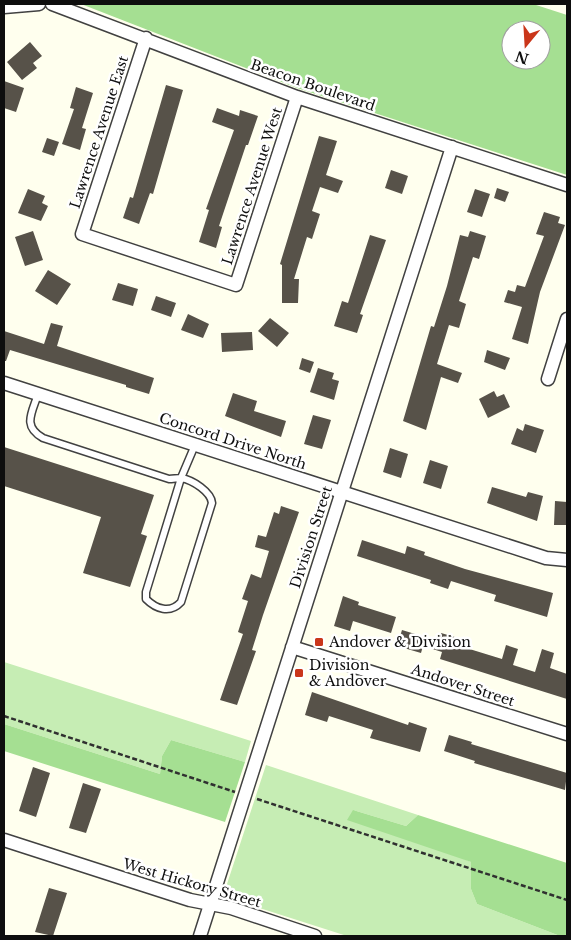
<svg xmlns="http://www.w3.org/2000/svg" width="571" height="940" font-family="'Libre Baskerville',serif">
<style>
.green{fill:#c6edb4}
.forest{fill:#a5df92;fill-rule:evenodd}
.building{fill:#575249}
.lines{fill:none;stroke-linecap:round;stroke-linejoin:round}
.service-casing{stroke:#414141;stroke-width:9}
.minor-casing{stroke:#414141;stroke-width:15}
.path{stroke:#303030;stroke-width:2.5;stroke-dasharray:5 2.5;stroke-linecap:butt}
.service{stroke:#fff;stroke-width:6}
.minor{stroke:#fff;stroke-width:12}
.poi-dot{fill:#ca361a;stroke:#fff;stroke-width:2}
.labels{text-anchor:middle;stroke-width:5;stroke-linejoin:round;paint-order:stroke}
.street-label{font-size:14px;fill:#0e0e0e;stroke:#fff}
.poi-label{font-size:14px;fill:#0e0e0e;stroke:#fff;text-anchor:start}
</style>
<rect width="100%" height="100%" fill="#ffe"/>
<path class="green" d="M4,662L251,741L245,762L171,740L162,756L160,774L4,724Z
M266,765L418,815L406,826L353,810L471,862V889L477,904L560,936H347L231,899L227,893V884Z"/>
<path class="forest" d="M81,4H533L567,15V175L297,88ZM511,30H541V60H511Z
M4,724L160,774L162,756L171,740L245,762L225,822L4,751Z
M353,810L406,826L418,815L567,863V936H560L477,904L471,889V862L347,820Z"/>
<path class="building" d="M30,42L42,56L33,63L37,68L22,80L7,62Z
M4,81L24,88L16,112L4,108Z
M166,85L183,90L153,194L150,193L139,224L123,218L130,197L133,198Z
M76,87L93,93L82,128L86,129L80,150L62,144L74,109L70,108Z
M217,108L239,116L240,110L258,116L248,145H246L219,226L222,227L216,248L199,242L209,210L206,209L234,130L212,122Z
M319,136L337,141L326,175L343,181L338,193L320,187L312,211L320,214L312,239L307,237L294,279H299L298,303H282V265L280,264Z
M47,138L59,142L54,156L42,152Z
M391,170L408,176L402,194L385,188Z
M497,188L509,192L505,202L494,198Z
M28,189L45,196L42,203L48,206L41,221L18,213Z
M475,189L490,194L482,217L467,212Z
M544,212L560,217L558,223L565,225L540,292L528,344L512,339L522,307L504,302L508,290L515,292L517,285L525,287L544,236L536,234Z
M33,231L43,260L25,266L15,237Z
M470,231L486,236L479,259L473,257L459,301L466,304L459,328L449,325L437,364L462,373L458,383L441,377L426,430L403,421L431,326L434,327L447,286L460,235L468,237Z
M370,235L386,240L360,314L363,315L357,333L334,326L342,301L348,303Z
M48,270L71,284L57,305L35,291Z
M118,283L138,289L133,306L112,300Z
M156,296L176,303L171,317L151,310Z
M188,314L209,324L203,338L181,330Z
M270,318L289,333L277,347L258,331Z
M51,323L63,326L57,346L154,378L149,394L126,387V385L10,350L6,361H4V331L44,344Z
M252,332L253,350L222,352L221,333Z
M487,350L510,358L505,370L484,362Z
M302,358L314,362L310,373L299,369Z
M318,368L334,373L332,379L339,381L334,400L310,392Z
M494,391L497,397L504,394L510,407L488,418L479,399Z
M233,393L257,401L254,411L286,421L281,437L225,416Z
M313,415L331,420L322,449L304,444Z
M525,424L544,430L536,453L511,444L517,428L523,431Z
M4,447L154,495L141,534L147,536L130,587L83,573L101,517L4,486Z
M390,448L408,454L401,478L383,472Z
M430,460L448,466L441,489L423,483Z
M492,487L526,497L528,492L543,496L537,521L487,503Z
M555,501L567,502V525H554Z
M281,506L299,512L263,615L252,650L256,651L237,705L220,700L243,634L238,632L248,601L242,599L251,574L261,578L269,551L255,547L258,535L266,537L274,512L279,514Z
M362,540L405,554L407,546L425,552L424,555L465,569L553,593L547,617L494,601L496,595L451,581L448,589L430,583L431,580L357,556Z
M343,596L359,602L358,605L396,617L391,633L353,621L350,631L334,626Z
M402,630L438,641L441,633L465,640L463,647L502,659L506,645L518,649L513,665L535,672L542,649L554,653L550,668L567,674V699L440,659L442,652L423,646L421,653L397,646Z
M312,692L408,725L409,722L427,728L420,752L370,738L373,730L329,716L327,722L305,715Z
M449,735L472,742L471,744L567,773L565,790L474,763L475,761L444,751Z
M33,767L50,773L36,817L19,811Z
M83,783L101,789L86,833L69,828Z
M49,888L67,893L53,936L35,932Z"/>
<g class="lines">
<g class="service-casing">
<path id="service" d="M38,394C32,413 22,426 43,438L169,479C173,479 177,478 181,478C193,480 211,492 212,503L181,602C170,614 156,609 146,599V592L181,478L195,445"/>
</g>
<g class="minor-casing">
<path id="minor" d="M52,4L297,97L567,185
M4,7L39,4
M146,38L82,234L236,285L297,97
M548,379L567,319
M4,383L546,558L567,560
M292,647L567,734
M4,840L190,900L231,908L315,936
M200,936L452,147"/>
</g>
<path class="path" d="M4,716L235,792
M257,799L567,900"/>
<use href="#service" class="service"/>
<use href="#minor" class="minor"/>
</g>
<g class="poi-dot">
<rect x="314" y="637" width="10" height="10" rx="2.5"/>
<rect x="294" y="668" width="10" height="10" rx="2.5"/>
</g>
<g class="labels">
<g class="street-label">
<text transform="translate(313 85) rotate(19)" y="5">Beacon Boulevard</text>
<text transform="translate(99 132) rotate(-72)" y="5">Lawrence Avenue East</text>
<text transform="translate(252 186) rotate(-72)" y="5">Lawrence Avenue West</text>
<text transform="translate(233 441) rotate(18)" y="5">Concord Drive North</text>
<text transform="translate(311 537) rotate(-72)" y="5">Division Street</text>
<text transform="translate(463 685) rotate(18)" y="5">Andover Street</text>
<text transform="translate(192 883) rotate(16)" y="5">West Hickory Street</text>
</g>
<g class="poi-label">
<text x="329" y="647">Andover &amp; Division</text>
<text x="309" y="670">Division<tspan x="309" dy="16">&amp; Andover</tspan></text>
</g>
</g>
<rect width="571" height="940" fill="none" stroke="#0e0e0e" stroke-width="10"/>
<g transform="translate(526 45) rotate(198)"><circle r="24" fill="#ffffff" stroke="#9f9f9f"/>
<path d="M0-4L9 19L0 12L-9 19Z" fill="#ca361a"/>
<text y="-8" font-size="14" font-weight="bold" text-anchor="middle" fill="#0e0e0e">N</text>
</g>
</svg>
